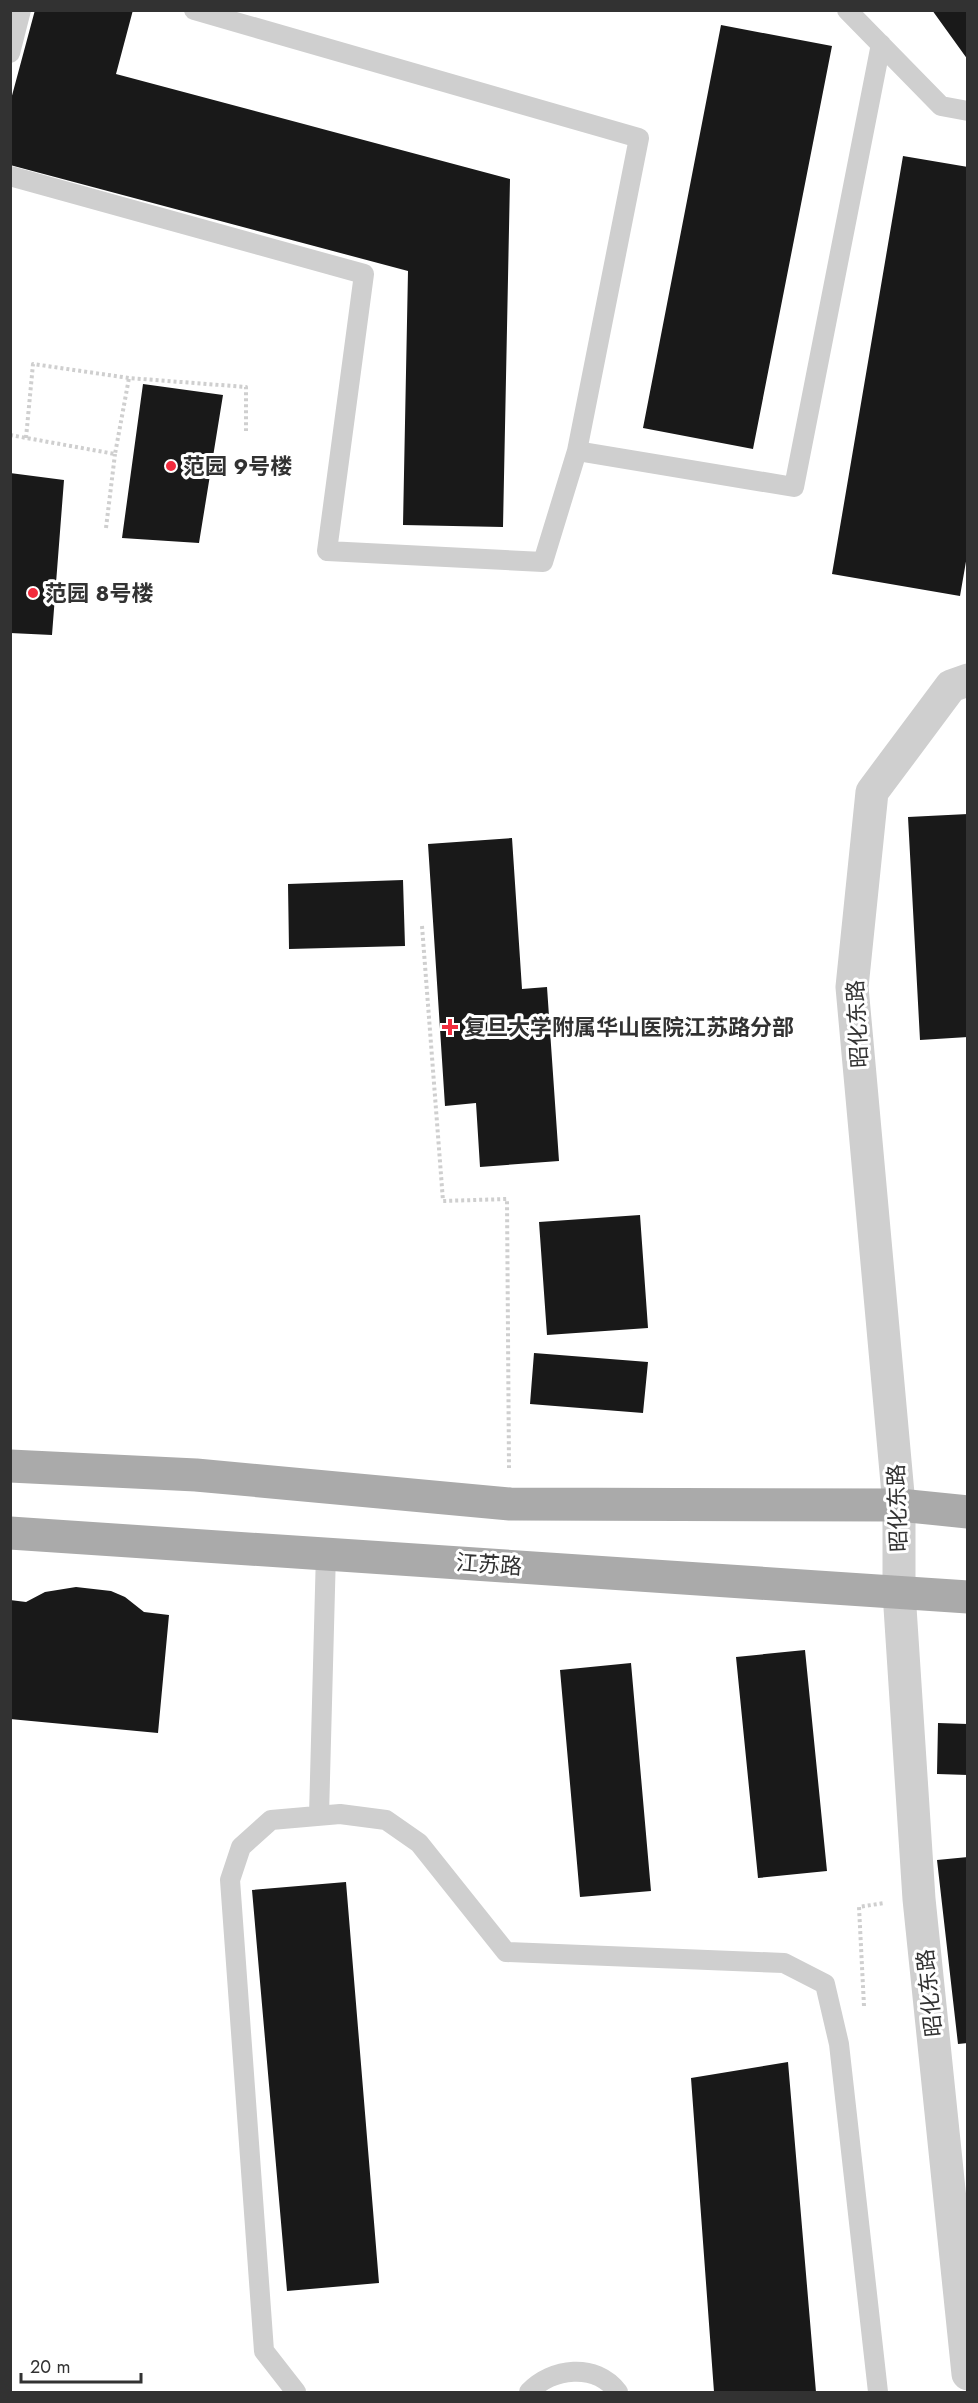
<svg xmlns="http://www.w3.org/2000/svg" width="978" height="2403" font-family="Jost,'Noto Sans SC',sans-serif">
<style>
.building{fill:#191919}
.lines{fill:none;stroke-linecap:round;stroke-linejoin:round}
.path{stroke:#cfcfcf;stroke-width:4;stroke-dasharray:3 3;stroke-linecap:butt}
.lane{stroke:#cfcfcf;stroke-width:20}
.street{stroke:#cfcfcf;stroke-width:33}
.primary{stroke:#aaa;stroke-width:33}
.poi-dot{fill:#f22b3d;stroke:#fff;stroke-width:2}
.labels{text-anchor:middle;stroke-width:6;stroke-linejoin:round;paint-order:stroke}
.poi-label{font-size:22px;font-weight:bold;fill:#323232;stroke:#fff;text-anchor:start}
.street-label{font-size:22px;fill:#323232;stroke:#fff}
</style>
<rect width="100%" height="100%" fill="#fff"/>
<path class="building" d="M35,10H133L116,74L510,179L503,527L403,525L408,271L10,165V103Z
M932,10H968V60Z
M721,25L832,46L753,449L643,428Z
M903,156L968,167V550L960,596L832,574Z
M143,384L223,395L199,543L122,538Z
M10,473L64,480L52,635L10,633Z
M968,814V1037L920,1040L908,817Z
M512,838L522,989L547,987L559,1161L480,1167L476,1103L445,1106L428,844Z
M403,880L405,946L289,949L288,884Z
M640,1215L648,1328L547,1335L539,1222Z
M534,1353L648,1362L643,1413L530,1404Z
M76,1587L111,1591L125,1597L144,1612L169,1615L158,1733L10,1719V1600L26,1602L45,1592Z
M805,1650L827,1871L758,1878L736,1657Z
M631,1663L651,1891L580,1897L560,1670Z
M938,1723L968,1724V1775L937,1774Z
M968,1857V2043L958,2044L937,1860Z
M346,1882L379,2283L287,2291L252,1890Z
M788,2062L816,2392H714L691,2078Z"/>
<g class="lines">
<path class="path" d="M10,435L115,454L129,378
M26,438L33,364L129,378L246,387V431
M106,528L115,454
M422,926L443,1201L507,1199L509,1468
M864,2006L859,1907L884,1903"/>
<path class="lane" d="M847,10L941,106L968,111
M10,53L21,10
M10,176L364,274L327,551L543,562L577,451L639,138L194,10
M577,451L794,487L881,44
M319,1816L326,1552
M296,2392L264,2351L230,1880L241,1847L271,1820L340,1814L386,1820L419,1843L506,1952L784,1963L825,1984L839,2044L878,2392
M529,2392C552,2368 595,2362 618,2392"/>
<path class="street" d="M968,680L951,686L872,792L852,987L899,1505V1592L919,1899L968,2374"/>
<path class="primary" d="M10,1466L196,1475L510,1504L899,1505L968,1512
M10,1533L968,1597"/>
</g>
<g class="poi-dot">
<circle cx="171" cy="466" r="6"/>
<circle cx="33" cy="593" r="6"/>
<path d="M447 1018h6v6h6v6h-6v6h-6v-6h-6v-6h6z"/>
</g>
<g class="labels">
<g class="poi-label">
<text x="183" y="474">范园 9号楼</text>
<text x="45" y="601">范园 8号楼</text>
<text x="464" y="1035">复旦大学附属华山医院江苏路分部</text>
</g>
<g class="street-label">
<text transform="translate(857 1024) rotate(-93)" y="8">昭化东路</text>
<text transform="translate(897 1508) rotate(-92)" y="8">昭化东路</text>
<text transform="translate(489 1564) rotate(4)" y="8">江苏路</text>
<text transform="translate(929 1993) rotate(-96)" y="8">昭化东路</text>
</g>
</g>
<rect width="978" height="2403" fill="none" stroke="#323232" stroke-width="24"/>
<path d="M21 2373v9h120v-9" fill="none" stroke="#323232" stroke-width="3"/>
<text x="30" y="2373" font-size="18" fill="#323232" stroke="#ffffff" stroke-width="4.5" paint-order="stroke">20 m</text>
</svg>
